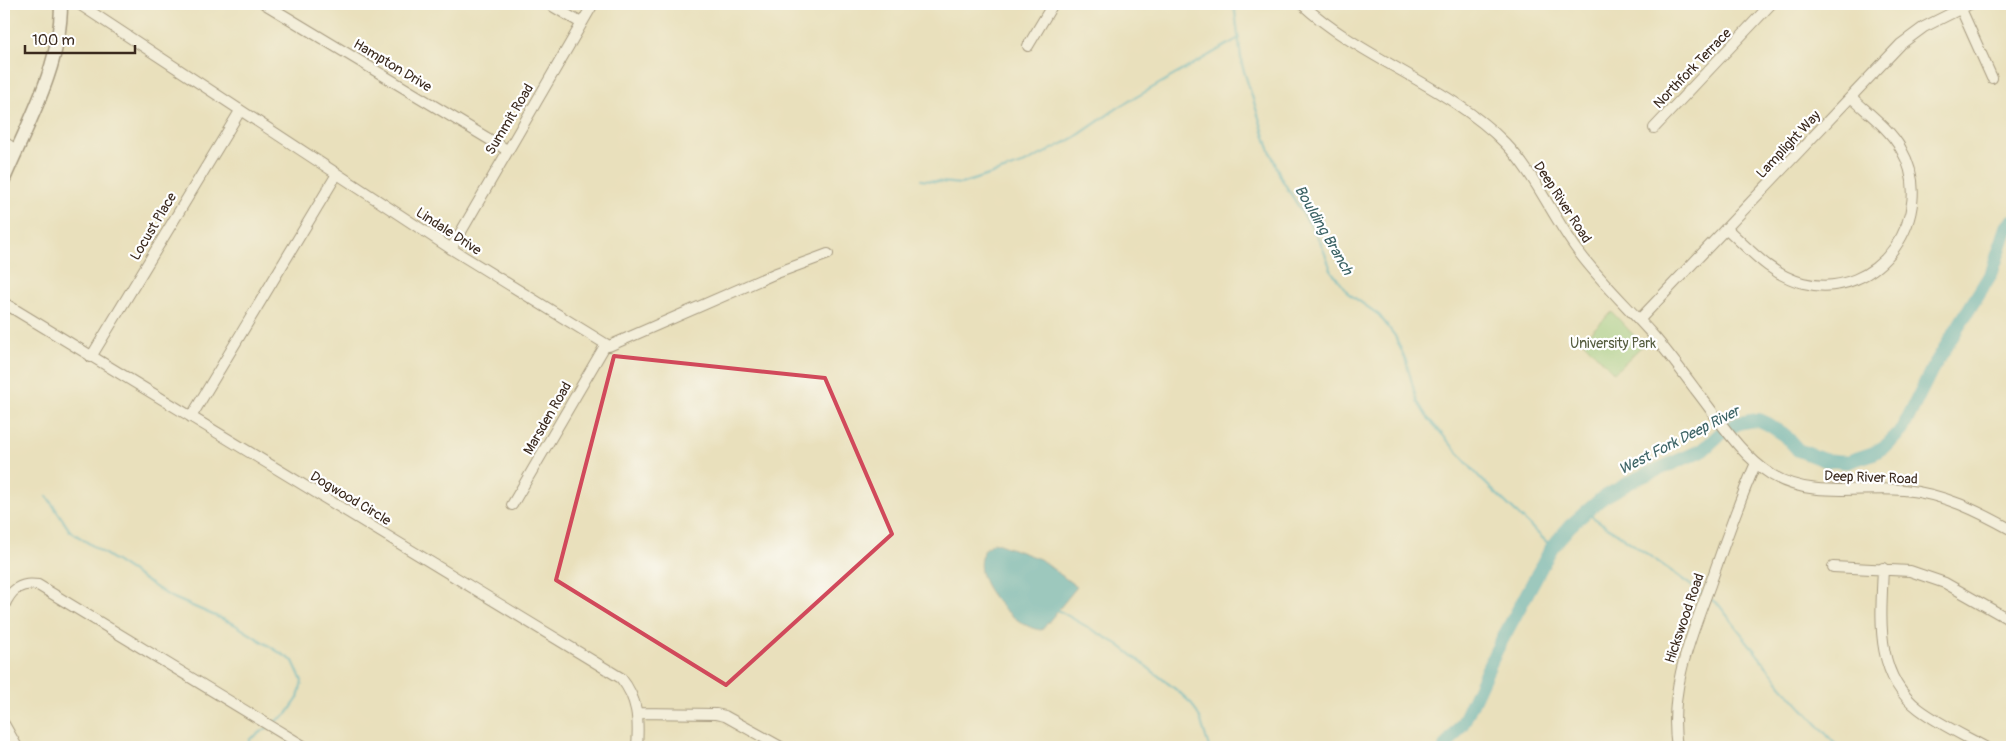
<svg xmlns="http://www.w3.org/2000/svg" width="2016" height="751" font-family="Pangolin,sans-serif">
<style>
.green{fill:#91d087;stroke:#667d52}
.water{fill:#40aabf;stroke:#3e6a6e}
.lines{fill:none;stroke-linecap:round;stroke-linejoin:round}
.stream{stroke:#40aabf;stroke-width:2.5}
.river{stroke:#40aabf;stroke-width:14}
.minor-casing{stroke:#554536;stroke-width:12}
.major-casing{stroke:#554536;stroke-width:15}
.minor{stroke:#fff;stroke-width:10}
.major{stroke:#fff;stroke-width:12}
.marked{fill:none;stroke:#d1495b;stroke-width:4;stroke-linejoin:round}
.labels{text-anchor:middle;stroke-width:4.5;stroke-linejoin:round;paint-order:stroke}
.street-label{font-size:14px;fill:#3b2a1e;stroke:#fff}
.park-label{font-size:14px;fill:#555c3e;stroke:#fff}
.water-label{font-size:15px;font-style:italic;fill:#3d6466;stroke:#fff}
</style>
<rect width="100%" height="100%" fill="#fff"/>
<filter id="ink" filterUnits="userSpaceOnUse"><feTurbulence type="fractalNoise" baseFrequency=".02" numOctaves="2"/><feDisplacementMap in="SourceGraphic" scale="10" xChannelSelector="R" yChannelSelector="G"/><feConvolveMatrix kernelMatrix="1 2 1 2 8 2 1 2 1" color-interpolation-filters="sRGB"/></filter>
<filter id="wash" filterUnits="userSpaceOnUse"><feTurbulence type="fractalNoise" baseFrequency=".0096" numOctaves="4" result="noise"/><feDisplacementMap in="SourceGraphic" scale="20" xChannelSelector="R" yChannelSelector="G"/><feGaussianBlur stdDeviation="1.12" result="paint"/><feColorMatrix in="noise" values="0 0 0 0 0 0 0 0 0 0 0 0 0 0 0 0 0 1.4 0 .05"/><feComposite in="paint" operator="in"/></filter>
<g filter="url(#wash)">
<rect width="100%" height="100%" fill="#e9e0bc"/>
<path class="green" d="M1612,312L1643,345L1614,373L1582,340Z"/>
<path class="water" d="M994,542L1040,559L1077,587L1042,630C1014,630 953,566 994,542Z"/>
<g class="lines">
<path class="stream" d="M1234,4L1242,65L1268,146L1281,178L1320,241L1332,272L1349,294L1379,315L1395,336L1406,361L1417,401L1427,417L1481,479L1552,547
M1234,8L1239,4
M921,180L961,184L1025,163L1074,138L1119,107L1239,38
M47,496L70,531L102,552L169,596L234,624L293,661L302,681L298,698L287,714L273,723
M1585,512C1626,539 1665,566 1704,595
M1709,598L1719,605L1782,686L1838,747
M1056,609L1119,645L1179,692L1192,704L1200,718L1209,747
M247,747L250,739L267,728"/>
<path class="river" d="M1445,747L1463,723L1496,651L1552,547L1570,526L1602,498L1636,479L1703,450L1721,433L1739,423L1749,421L1759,420L1768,424L1785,435L1798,450L1824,460L1847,462L1874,453L1887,445L1902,430L1932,369L1992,272L2007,227L2012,221"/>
</g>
</g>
<g filter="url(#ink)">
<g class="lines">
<g class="minor-casing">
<path id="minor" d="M79,4L453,250L609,346L774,274L828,254
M265,4L507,150
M549,4L581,23
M1302,4C1361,59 1448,85 1505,143C1535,174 1552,216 1578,251C1600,281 1627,306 1652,334C1667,351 1681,370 1695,389C1718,418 1740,455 1772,475C1812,499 1860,486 1904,490C1944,494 1978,511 2012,530
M1961,9L1992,78
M1028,46L1053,4
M1654,128L1771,4
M4,142L16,150
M1727,229C1750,250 1771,275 1803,283C1879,302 1939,214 1901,149C1890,129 1868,113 1851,97
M451,249L593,4
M4,303L621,678C638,699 639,720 637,747
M1639,320L1901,44L1924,27L1970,4
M91,357L240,111
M191,417L337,174
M512,505L606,344
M1833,567L1910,571L1945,583L2012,621
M1883,568C1881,618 1874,675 1919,709C1939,724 1963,735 1985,747
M4,606C11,590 20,582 38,585L305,747
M637,713L716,714L725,716L781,747
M4,724L17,747
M1677,747C1668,690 1691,637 1710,585C1724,544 1738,503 1756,463"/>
</g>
<g class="major-casing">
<path id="major" d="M4,179C28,123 61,66 61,4"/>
</g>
<use href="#minor" class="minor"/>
<use href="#major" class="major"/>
</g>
</g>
<path d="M0 0H2016V751H0ZM614,356L825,378L892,534L726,685L556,580Z" fill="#e9e0bc" fill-opacity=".55" fill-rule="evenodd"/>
<path class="marked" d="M614,356L825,378L892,534L726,685L556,580Z"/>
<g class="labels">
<g class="street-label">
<text transform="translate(393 65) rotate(31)" y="5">Hampton Drive</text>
<text transform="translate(1692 68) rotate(-46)" y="5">Northfork Terrace</text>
<text transform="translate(509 119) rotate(-59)" y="5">Summit Road</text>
<text transform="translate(1788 144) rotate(-47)" y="5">Lamplight Way</text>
<text transform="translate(1563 202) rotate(57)" y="5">Deep River Road</text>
<text transform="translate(153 226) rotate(-59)" y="5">Locust Place</text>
<text transform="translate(449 231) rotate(33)" y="5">Lindale Drive</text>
<text transform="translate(547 418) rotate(-60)" y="5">Marsden Road</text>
<text transform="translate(1871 477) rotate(2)" y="5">Deep River Road</text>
<text transform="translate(351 498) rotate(31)" y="5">Dogwood Circle</text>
<text transform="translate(1684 618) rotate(-71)" y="5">Hickswood Road</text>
</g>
<g class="park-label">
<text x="1613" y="348">University Park</text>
</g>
<g class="water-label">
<text transform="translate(1324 230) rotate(60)" y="5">Boulding Branch</text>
<text transform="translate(1679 440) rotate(-27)" y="5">West Fork Deep River</text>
</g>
</g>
<rect width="2016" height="751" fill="none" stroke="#fff" stroke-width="20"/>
<path d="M25 45v8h110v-8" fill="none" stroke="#3b2a1e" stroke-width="2.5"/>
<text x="32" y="45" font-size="15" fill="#3b2a1e" stroke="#ffffff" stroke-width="4" paint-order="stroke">100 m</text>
</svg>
